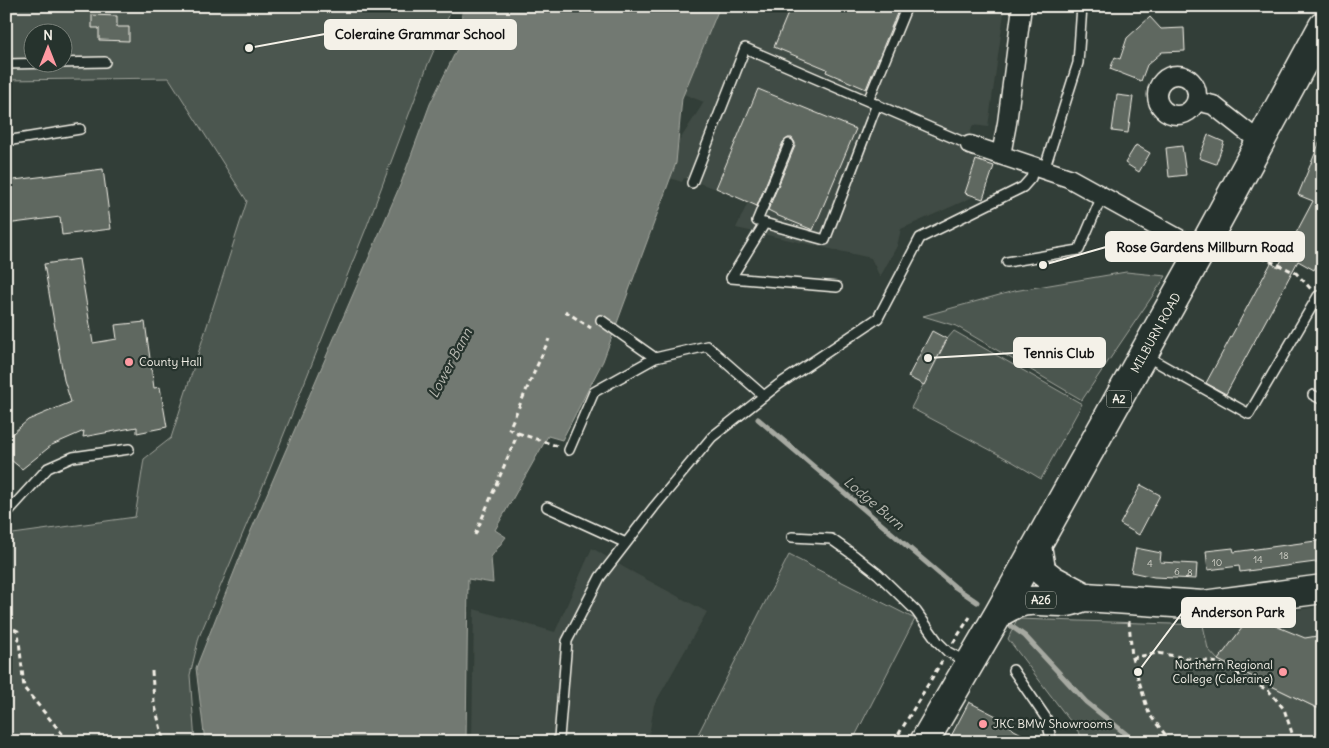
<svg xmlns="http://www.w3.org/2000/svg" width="1329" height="748" font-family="Delius,sans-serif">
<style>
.built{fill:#404b44}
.green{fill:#4c564f;stroke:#a0a49c;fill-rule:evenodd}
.water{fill:#727972;stroke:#a6a9a1}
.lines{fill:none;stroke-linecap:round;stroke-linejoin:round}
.stream{stroke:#a6a9a1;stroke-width:5}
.building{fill:#5f6861;stroke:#f4f1e8}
.lane-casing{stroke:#f4f1e8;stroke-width:12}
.street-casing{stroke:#f4f1e8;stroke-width:21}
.primary-casing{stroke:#f4f1e8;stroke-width:31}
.path{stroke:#f4f1e8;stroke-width:3;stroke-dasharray:5 4;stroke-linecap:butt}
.lane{stroke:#26332d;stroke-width:9}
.street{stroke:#26332d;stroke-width:18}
.primary{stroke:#26332d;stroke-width:28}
.poi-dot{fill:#ff9aa2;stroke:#26332d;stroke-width:2}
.labels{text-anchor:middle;stroke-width:4.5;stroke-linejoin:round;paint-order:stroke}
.number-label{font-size:10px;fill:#cfcfc6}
.shield{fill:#26332d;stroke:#b6b8b0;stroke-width:1}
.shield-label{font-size:11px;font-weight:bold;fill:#f4f1e8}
.street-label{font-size:12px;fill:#f4f1e8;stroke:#26332d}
.poi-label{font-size:12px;fill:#f4f1e8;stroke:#26332d;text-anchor:start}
.water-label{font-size:14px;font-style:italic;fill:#babbb3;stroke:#26332d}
.leader{fill:none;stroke:#f4f1e8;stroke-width:2}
.callout-dot{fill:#f4f1e8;stroke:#26332d;stroke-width:2}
.callout{fill:#f4f1e8;stroke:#f4f1e8;stroke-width:2}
.callout-label{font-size:14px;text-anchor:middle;font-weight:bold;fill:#111}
</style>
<rect width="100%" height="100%" fill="#323e38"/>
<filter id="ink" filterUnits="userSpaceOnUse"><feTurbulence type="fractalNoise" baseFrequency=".02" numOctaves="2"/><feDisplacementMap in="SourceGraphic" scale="10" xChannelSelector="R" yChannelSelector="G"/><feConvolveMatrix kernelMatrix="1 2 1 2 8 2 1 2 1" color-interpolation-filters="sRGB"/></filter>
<g filter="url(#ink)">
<path class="built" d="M719,6H1005L988,127L973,125L963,154L988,164L980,194L901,229L897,246L880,277L871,258L736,228L749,200L684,178L682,182L658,174L704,102L681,93Z
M592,548L625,568L707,612L654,705L648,742H472L474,609L555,632Z
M1323,606V711L1218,660L1208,650L1203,625Z"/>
<path class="green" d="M6,6H453L428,64L365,231L268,474L199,637L190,675L195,742H6V535L135,517L144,459L171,438L247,201L169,78L6,80ZM32,32H62V62H32Z
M1126,272L1166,276L1082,400L956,326L923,316L1014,291Z
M954,331L1082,404L1041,479L1013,462L911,408L947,339Z
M789,555L915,619L852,742H694Z
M1017,619L1203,625L1208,649L1218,660L1323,711V742H1086L1008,639Z"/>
<path class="water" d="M463,6H720L682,98L676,163L603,361L562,440L548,436L495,530L506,537L491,557L493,583L468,579L466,742H205L196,668L244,547L401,183L430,104L458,47Z"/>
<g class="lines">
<path class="stream" d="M758,419L955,587L977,602
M1004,621L1025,636L1086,702L1136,742"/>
</g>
<path class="building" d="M791,6H900L866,89L826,72L827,69L774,47Z
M92,15L117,16V27H129V41L99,40V28H92Z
M1150,17L1161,29L1184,28L1185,51L1162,52L1147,65L1141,81L1110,69L1115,57L1120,59L1127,38Z
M758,89L856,129L813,230L776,215V214L768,210L795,146V143L792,138H788L783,142L757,206L716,188Z
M1117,95L1133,97L1128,133L1112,131Z
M1323,134V253L1314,270L1298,261L1226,394L1206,383L1271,263L1278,267L1313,201L1298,195Z
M1208,135L1224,142L1216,164L1199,158Z
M1136,145L1150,153L1139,172L1125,163Z
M1182,146L1186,175L1169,177L1166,148Z
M976,160L994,166L983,199L965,193Z
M103,169L111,229L62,235L60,217L6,224V181Z
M79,259L93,343L117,339L115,325L145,322L154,388L160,387L167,427L137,433V427L83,437L84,431L52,445L22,469L6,456V439L28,420L71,402L64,380L44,264Z
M932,331L947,339L924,385L908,377Z
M1141,485L1160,495L1139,535L1120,524Z
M1323,540V561L1240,572L1239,566L1208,570L1206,551L1233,548L1234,552Z
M1136,548L1161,553L1160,562L1197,564L1196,579L1154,577L1131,572Z
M1251,616L1305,638L1323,635V698L1317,708L1218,660Z
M969,702L1002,719L1014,730L1037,742H948Z"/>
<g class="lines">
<g class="lane-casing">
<path id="lane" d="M6,64L105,62
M868,101L907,6
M6,141L80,129
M789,144L757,221L825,240L877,104
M1044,170L1078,63L1082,6
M692,183L745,48L970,145
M765,223L731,278L837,287
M1007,262L1079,250L1102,196
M601,320L655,358
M1146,356L1249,414L1318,296
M1313,395L1323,400
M569,450L594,392L655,358L707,346L764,396
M547,507L626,543
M6,514L48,468L73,457L129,449
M792,537L831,539L855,556L878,574L916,611L938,642L948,652L967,662
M1013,670L1046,718L1052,742
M557,742L559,738L567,641L600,577L654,507L712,437L778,385L878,318L920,238L1023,187L1031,178L1034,166"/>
</g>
<g class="street-casing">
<path id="street" d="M1157 95a20 20 0 1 1 40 0a20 20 0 1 1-40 0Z
M1196,101L1213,105L1260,142
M970,145L1069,178L1201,251
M1001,155L1007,123L1022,6"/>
</g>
<g class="primary-casing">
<path id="primary" d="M1037,546L1041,569L1044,573L1053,580L1085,597L1203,605L1323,589
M999,613C1029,594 1035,603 1066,602C1073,602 1079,598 1085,597
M924,742L999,613L1201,251L1323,26"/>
</g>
<path class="path" d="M1227,247L1268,260L1296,273L1311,289
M565,311L591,328
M518,433L560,447
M475,535L518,433L509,429L549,339
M1129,621L1132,658L1149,714L1171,742
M6,625L18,631L24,688L69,742
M953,643L970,617
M1132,658L1157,653L1218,663L1269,691L1284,709L1295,742
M152,671L154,702L164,742
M894,742L942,661"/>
<use href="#lane" class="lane"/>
<use href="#street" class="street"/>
<use href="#primary" class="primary"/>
</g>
</g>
<g class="poi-dot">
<circle cx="129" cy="362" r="5"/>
<circle cx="1283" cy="672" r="5"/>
<circle cx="983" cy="724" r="5"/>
</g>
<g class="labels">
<g class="number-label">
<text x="1284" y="559">18</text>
<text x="1258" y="563">14</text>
<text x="1217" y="566">10</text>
<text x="1150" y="567">4</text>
<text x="1177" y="575">6</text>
<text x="1190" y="576">8</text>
</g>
<g class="shield">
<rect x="1106.5" y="390.5" width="25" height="17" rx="4"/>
<rect x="1026" y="591.5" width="30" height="17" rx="4"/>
</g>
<g class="shield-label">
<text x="1119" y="403">A2</text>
<text x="1041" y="604">A26</text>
</g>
<g class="street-label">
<text transform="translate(1156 333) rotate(-61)" y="4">MILBURN ROAD</text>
</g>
<g class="poi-label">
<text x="139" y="366">County Hall</text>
<text x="1273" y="669" text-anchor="end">Northern Regional<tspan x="1273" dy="14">College (Coleraine)</tspan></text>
<text x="993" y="728">JKC BMW Showrooms</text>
</g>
<g class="water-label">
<text transform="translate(450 363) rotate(-62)" y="5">Lower Bann</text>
<text transform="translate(874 503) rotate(40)" y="5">Lodge Burn</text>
</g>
</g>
<path class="leader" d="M249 48L325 34M1043 265L1106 247M928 358L1014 353M1138 672L1182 613"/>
<g class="callout-dot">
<circle cx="249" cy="48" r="5"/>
<circle cx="1043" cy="265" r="5"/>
<circle cx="928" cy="358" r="5"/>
<circle cx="1138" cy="672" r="5"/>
</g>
<g class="callout">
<rect x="325" y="20" width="191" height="29" rx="5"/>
<rect x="1106" y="232" width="198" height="29" rx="5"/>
<rect x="1014" y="338" width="91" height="29" rx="5"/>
<rect x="1182" y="598" width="113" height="29" rx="5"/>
</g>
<g class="callout-label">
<text x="420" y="39">Coleraine Grammar School</text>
<text x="1205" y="252">Rose Gardens Millburn Road</text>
<text x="1059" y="358">Tennis Club</text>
<text x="1238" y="617">Anderson Park</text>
</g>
<rect width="1329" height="748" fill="none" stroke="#26332d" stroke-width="25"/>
<rect x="12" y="12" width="1304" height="723" fill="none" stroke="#f4f1e8" stroke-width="2" filter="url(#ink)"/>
<g transform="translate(48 48)"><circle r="24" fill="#26332d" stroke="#787f78"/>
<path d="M0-4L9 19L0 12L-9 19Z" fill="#ff9aa2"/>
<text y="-8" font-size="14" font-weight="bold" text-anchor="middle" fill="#f4f1e8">N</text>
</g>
</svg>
